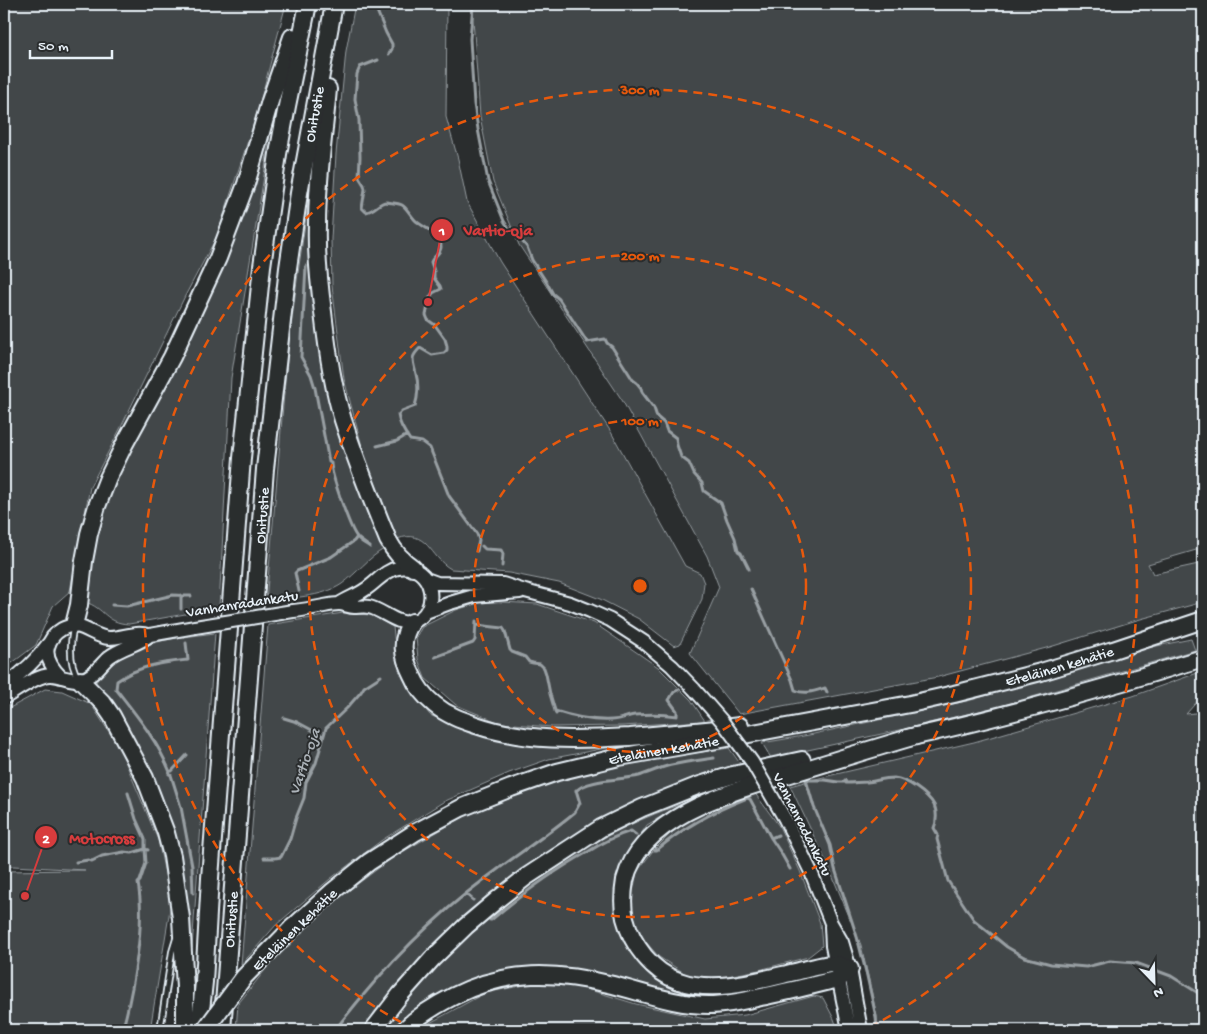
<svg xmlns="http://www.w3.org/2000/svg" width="1207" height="1034" font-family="'Gochi Hand',sans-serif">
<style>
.green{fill:#424648;stroke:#959ca0}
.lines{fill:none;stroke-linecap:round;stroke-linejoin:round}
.stream{stroke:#989fa3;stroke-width:3}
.lane-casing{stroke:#e8f1f8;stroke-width:8}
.secondary-casing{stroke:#e8f1f8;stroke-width:16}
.highway-casing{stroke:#e8f1f8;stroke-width:20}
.lane{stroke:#2a2d2e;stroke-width:4.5}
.secondary{stroke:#2a2d2e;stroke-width:12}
.highway{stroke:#2a2d2e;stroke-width:16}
.secondary-bridge-casing{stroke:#e8f1f8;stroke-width:16;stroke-linecap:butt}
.highway-bridge-casing{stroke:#e8f1f8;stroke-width:20;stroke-linecap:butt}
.secondary-bridge{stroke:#2a2d2e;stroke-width:12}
.highway-bridge{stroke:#2a2d2e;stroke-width:16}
.ring{fill:none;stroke:#e8590c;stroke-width:2.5;stroke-dasharray:9 6}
.labels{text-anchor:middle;stroke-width:4;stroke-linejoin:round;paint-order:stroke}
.street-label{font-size:15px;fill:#e8f1f8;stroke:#2a2d2e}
.water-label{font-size:16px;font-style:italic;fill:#acb3b9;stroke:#2a2d2e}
.centre{fill:#e8590c;stroke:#2a2d2e;stroke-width:2.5}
.ring-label{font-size:15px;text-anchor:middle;font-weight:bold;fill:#e8590c;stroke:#2a2d2e;stroke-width:4;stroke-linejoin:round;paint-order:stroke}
.leader{fill:none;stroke:#d83c3d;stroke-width:2}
.callout-dot{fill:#d83c3d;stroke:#2a2d2e;stroke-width:2}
.mark-label{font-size:15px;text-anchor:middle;font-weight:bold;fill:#fff}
.callout-label{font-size:16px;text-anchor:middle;font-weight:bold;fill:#d83c3d;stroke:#2a2d2e;stroke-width:4;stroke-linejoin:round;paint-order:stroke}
</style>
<rect width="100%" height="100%" fill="#2a2d2e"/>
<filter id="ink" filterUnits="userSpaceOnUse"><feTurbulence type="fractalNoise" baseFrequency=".02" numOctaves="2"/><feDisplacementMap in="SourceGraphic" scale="10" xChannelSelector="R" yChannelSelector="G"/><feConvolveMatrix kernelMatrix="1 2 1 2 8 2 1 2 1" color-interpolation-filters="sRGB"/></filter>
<g filter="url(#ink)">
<path class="green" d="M4,4H286L258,110L217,236L185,296L121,427L90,487L70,591L53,606L36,645L4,669Z
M355,4H447L446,117L458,159L467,202L500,262L611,432L685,566L700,573L704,583L702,599L680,644L674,646L639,619L600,599L559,583L509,573L451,569C429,557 428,528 397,539L364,454L344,379L332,286L331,239L336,154L346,51Z
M474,4H1203V548L1148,564L1153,574L1203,563V602L1137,620L1050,647L938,677L739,714L690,653L719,587L707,556L622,400L519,245L493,182L480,116L473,19Z
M273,114L263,182L231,378L219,608L129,624C105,623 105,608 85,602L86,581L104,503Z
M309,197L312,198L310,241L314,309L326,377L384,549C368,558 357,573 342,584C321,598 291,597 266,601C273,528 279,454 285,381C291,320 300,258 309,197Z
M485,601L537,604L594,623L658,667L691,700L705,721L622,726L552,727L500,723L456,705L425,678L418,659L416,637L422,627L456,610Z
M343,613L371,615L393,627L397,663L407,686L430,715L469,733L509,742L551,746L622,745L549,759L509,773L443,802L382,840L330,879L276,925L241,965L268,625Z
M215,633L192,948H188L182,871L94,685C120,641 170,639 215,633Z
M1191,639L1195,650L1001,706L900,730L771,758L762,743L809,735L971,700L1065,673L1147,648Z
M1203,671V695L1186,714L1203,712V1030H878L877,1016L861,945L829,868L790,786L815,779L974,742L1133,696Z
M45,689L62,691L91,704L120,749L158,840L171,903L150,1030H4V871L85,870L14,866L4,867V711Z
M729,748L741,765L706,773L656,793L591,824L530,864L468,912L422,958L375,1011L363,1030H236L238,1004L266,969L327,907L392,858L463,817L526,791L584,773L639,761Z
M754,792L779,826L800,871L820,923L822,946L808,957L759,970L717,978L689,976L659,957L638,933L631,902L637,872L652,852L670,834L698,814Z
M684,803L647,825L623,861L616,902L624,942L648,972L678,990L713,993L797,978L790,985L708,1000L676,995L575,970L533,966L493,974L441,992L402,1023L395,1030H382C401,1005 421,981 443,958C452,949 462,941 471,932C533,876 605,830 684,803Z
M535,983L580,987L636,1004L705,1019L745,1015L814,996L823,998L834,1019L838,1030H420L426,1025L485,993Z"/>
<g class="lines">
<path class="stream" d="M372,4L377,11L386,33L392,44V49L389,54
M473,4L470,39L474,104L478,129L488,181L504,221L510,230L521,240L527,247L532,260L547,283L553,294L559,299L587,342L605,339L607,343L612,347L633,380L637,383L641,388L642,392L654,408L657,417L664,423L667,431L676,438L677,445L681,457L689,463L694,474L702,483L704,491L721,503L727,520L735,538L738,551L741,553L749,569
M378,60L360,67L357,74L355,99L359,120L360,157L359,177L364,185L365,189L362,208L366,212C375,211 379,202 386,202C391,203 398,203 402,205C407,208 410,215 415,220C423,228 441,233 441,247C441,254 433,256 431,262L434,271V278L440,286L441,289L433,293L430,297L426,315L428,320L435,325L445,339L447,346V350L444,353L432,355L420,348C417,351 414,354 413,358C413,364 415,369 416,374C419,384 418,397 415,406L402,411L398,415C399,423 405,433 410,440L422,442L430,448L442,478L449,496L477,534L479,540L477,551
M306,266L301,357L311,375L315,388L329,462L331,463C331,474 350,529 357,537C360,541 366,544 370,547
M377,446L397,441L407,435
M482,546L485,549L501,550L503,554L502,566
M751,589L792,680L795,690C805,695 815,691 825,688L827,692
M299,591L295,573L297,571L331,557L354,541L357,537
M181,595V609
M112,605L127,606L173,595L191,596
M476,625L503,628L505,631L510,650L512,652L525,657L529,662L533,663L540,664L544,668L546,674L550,694L556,714
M186,643L188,660C162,663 140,665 117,681L116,689C137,716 157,740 170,772L169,774L171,775L181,807L192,866L193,893
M435,657L473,643L475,640L476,621
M555,711C573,717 593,721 612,720C620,720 627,716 635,715C648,714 665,714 677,716V711L669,700L674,692L678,690
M284,718L297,722L323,736
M172,771L187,755
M845,780L846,783H847C854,783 860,782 867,782C876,781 884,778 894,778C907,779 928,794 934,805C937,811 937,822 934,828L938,835L937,839L948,881L974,920L1007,947L1024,957L1051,964L1086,967L1110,961L1136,963L1171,976L1203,996
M845,782H838L825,780H806L814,807L830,845L835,869L857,937L867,976L876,1017L877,1030
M576,791C587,779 622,780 639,776C647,773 656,770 664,767C680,762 697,761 714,758
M771,838L778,835
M654,850H657C683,827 714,811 747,798L750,799L771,838L781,853L790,869
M264,858H275L281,857L290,839L296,818L304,798L306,782L316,763L326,728L347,708L361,692L364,687L381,676
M76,862L88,860L92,861L102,856L124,852L132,853L145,849V839L136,819L128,793
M466,894L473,900
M490,920H491C521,895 552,872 586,853C600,844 614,836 631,831L636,835
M122,1030C127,1016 129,1002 132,988C138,954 144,917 138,883L140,881L146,863L145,849L148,850
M335,1030C379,973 428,921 486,878C515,856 546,836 575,812L580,803L576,790"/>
<g class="lane-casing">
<path id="lane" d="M73,629C70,645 69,664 78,677
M160,1030L172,952L176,939"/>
</g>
<g class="secondary-casing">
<path id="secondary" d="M426,579L437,583L503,584L525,591L570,603L590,611L610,620L644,642L672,666L694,689
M293,611C304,610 314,608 324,606C329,605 334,604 339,604C344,604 349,607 354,607C359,607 364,606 369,607C383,610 398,626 412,622C442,613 434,562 398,568C385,570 377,582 366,589C358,595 348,598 339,604
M426,612L450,603L474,596L520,592
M61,677C53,669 45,659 48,647C50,639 55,633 62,629C80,619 92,637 109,638C122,638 136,631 148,635
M4,686C21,674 36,661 48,644
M4,698C16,691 38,674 52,675C64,676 70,682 82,679C94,676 100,665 109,657C122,647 138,645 150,635L195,627
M785,819L811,872L831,923L842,942L850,969L861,1030
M831,926L832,946L849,1030"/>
</g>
<g class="highway-casing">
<g id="highway">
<path d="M328,89C324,134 317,180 317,225C316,254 319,283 323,312C327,348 332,385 343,420C356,461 372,501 388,540C395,553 402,560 413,568"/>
<path d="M412,622C399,640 403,657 412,675C417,687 425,697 435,705C447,715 461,720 476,725C525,742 578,740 630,737C667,734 703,731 740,726"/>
<path d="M74,625L79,605L84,561L89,534L97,506L108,478L124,445L172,357L218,258L246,184L270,101L292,37"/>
<path d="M80,680L103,703L112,716L145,778L166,833L172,856L181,918L185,988V1030"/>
<path d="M907,738C1007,716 1105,688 1203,658"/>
<path id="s1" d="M291,929L333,891L369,862L414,833L461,808L511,788L557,772L619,757L700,743L910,704L954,694L1041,672L1113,650L1203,620"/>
<path d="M199,1030L204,982L210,878L242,458L262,266L278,154L287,106L308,4"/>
<path id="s2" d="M222,1030L265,469L288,268L299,193L334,4"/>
<path d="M373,1030L400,995L432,959L466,926L498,899L526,877L601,828L642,808L697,786L733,775L802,760"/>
<path d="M404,1030C418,1016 436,1005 454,996C508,969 555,971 613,985C645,993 675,1005 709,1005C726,1005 744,1001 761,997C787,992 813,985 839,979L850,969C845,968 840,964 835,964C826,963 804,970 795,972C760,980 714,994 679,981C652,972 632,945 625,918C622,906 623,892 625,880C642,812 742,789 800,771C839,759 878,747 916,736"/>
</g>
</g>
<use href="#lane" class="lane"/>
<use href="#secondary" class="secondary"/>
<use href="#highway" class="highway"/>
<g class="secondary-bridge-casing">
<path id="secondary-bridge" d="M195,627L293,611
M694,689L722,721L752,762L785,819"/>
</g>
<g class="highway-bridge-casing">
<path id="highway-bridge" d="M205,1030L244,977L291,929"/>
</g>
<use href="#secondary-bridge" class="secondary-bridge"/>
<use href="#highway-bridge" class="highway-bridge"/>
</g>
</g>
<g class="ring">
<circle cx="640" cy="586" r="166"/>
<circle cx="640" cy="586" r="331"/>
<path d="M414 1029A497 497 0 1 1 866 1029"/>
</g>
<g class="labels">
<g class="street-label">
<text dy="5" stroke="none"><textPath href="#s2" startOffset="921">Ohitustie</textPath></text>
<text dy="5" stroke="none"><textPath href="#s2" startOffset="516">Ohitustie</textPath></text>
<text transform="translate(242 603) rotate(-9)" y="5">Vanhanradankatu</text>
<text dy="5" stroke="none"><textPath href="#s1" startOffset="826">Eteläinen kehätie</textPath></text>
<text dy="5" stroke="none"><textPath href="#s1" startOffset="421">Eteläinen kehätie</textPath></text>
<text transform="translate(803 824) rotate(63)" y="5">Vanhanradankatu</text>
<text dy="5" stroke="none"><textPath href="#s2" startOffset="111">Ohitustie</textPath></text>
<text transform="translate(294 929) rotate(-44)" y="5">Eteläinen kehätie</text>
</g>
<g class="water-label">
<text transform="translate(303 761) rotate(-71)" y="6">Vartio-oja</text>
</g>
</g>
<circle cx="640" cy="586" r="8" class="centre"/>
<g class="ring-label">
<text x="640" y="94">300 m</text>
<text x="640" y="260">200 m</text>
<text x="640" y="425">100 m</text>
</g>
<path class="leader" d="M428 302L442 230M25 896L46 837"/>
<g class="callout-dot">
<circle cx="428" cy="302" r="5"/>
<circle cx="25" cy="896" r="5"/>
<circle cx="442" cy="230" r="12"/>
<circle cx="46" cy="837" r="12"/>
</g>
<g class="mark-label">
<text x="442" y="235">1</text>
<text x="46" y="843">2</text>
</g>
<g class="callout-label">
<text x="498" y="235">Vartio-oja</text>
<text x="102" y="843">Motocross</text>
</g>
<rect width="1207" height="1034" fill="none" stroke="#2a2d2e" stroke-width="20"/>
<rect x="10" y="10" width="1187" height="1014" fill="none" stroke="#e8f1f8" stroke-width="2" filter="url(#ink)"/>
<g transform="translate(1154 982) rotate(157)" stroke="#2a2d2e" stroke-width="4" paint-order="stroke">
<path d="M0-4L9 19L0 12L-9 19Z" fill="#e8f1f8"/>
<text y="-8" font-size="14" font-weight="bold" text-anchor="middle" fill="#e8f1f8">N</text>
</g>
<path d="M30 50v8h82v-8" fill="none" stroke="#e8f1f8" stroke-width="2.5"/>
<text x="38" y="50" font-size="15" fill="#e8f1f8" stroke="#2a2d2e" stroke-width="4" paint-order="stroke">50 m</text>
</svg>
